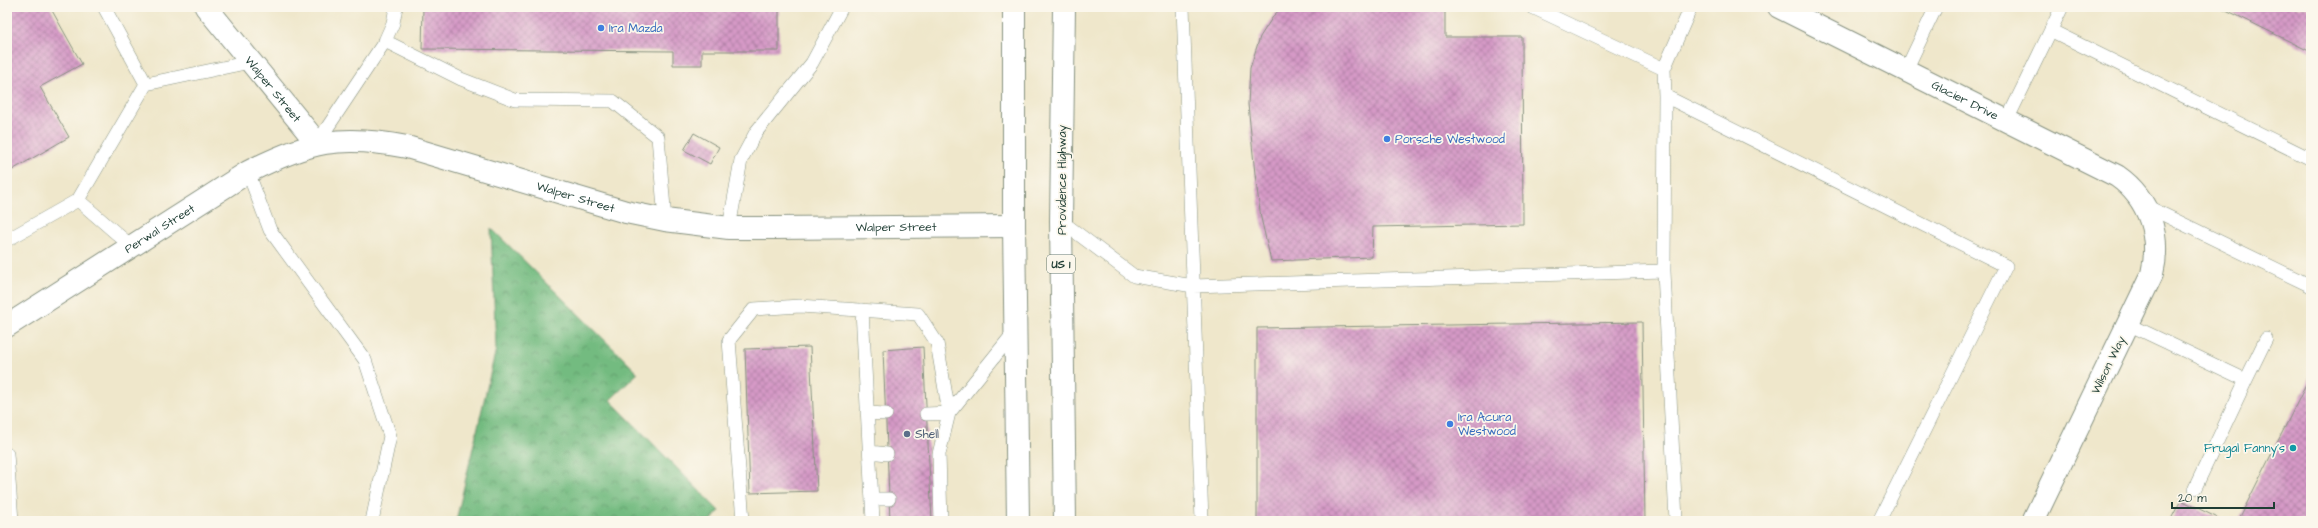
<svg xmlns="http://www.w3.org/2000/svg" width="2318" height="528" font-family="'Architects Daughter',sans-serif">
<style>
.forest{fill:url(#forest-crowns);stroke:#497c5a}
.building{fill:url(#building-cross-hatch)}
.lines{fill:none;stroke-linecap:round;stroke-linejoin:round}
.service-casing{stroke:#879280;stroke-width:14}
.minor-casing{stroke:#879280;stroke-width:24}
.primary-casing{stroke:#879280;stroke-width:24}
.service{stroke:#fff;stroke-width:13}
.minor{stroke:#fff;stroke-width:22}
.primary{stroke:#fff;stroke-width:22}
.shop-dot{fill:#3f7fe0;stroke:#fbf7ec;stroke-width:1.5}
.service-dot{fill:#5c6f8a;stroke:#fbf7ec;stroke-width:1.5}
.culture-dot{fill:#0f9aa8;stroke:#fbf7ec;stroke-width:1.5}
.labels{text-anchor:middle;stroke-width:3.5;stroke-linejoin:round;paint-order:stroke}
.shield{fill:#fbf7ec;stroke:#61756b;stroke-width:1}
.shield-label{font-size:11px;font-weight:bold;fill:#1f3d34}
.shop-label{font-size:12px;fill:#366cbe;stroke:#fbf7ec;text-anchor:start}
.street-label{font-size:12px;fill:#1f3d34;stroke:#fbf7ec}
.service-label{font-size:12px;fill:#4e5e75;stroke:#fbf7ec;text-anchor:start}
.culture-label{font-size:12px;fill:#0d838f;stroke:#fbf7ec;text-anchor:end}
</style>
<defs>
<pattern id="forest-crowns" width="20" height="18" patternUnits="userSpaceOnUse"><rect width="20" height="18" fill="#73bb80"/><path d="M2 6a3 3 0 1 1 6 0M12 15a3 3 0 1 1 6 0" fill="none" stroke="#5e996a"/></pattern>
<pattern id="building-cross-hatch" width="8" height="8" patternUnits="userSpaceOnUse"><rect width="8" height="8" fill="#d599c6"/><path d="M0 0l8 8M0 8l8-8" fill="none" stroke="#ac7ea2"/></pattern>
</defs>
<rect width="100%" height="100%" fill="#fbf7ec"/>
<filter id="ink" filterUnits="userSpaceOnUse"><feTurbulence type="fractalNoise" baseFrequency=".025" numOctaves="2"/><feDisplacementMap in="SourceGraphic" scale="8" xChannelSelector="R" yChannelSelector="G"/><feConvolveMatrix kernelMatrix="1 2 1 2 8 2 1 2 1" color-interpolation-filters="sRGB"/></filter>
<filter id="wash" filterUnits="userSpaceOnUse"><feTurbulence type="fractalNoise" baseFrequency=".012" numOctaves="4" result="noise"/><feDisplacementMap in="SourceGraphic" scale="16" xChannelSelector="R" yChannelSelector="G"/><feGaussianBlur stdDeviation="0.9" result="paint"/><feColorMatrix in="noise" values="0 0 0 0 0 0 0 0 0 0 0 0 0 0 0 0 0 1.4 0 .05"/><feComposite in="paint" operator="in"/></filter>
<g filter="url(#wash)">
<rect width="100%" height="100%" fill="#efe7cb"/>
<path class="forest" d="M491,228L638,373L610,400L719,511L711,521H456L496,349Z"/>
<g id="blocks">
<path class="building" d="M7,7H50L82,64L40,87L69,137L7,173Z
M423,7H779V51H702V65H673V51L422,49Z
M1283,7H1445V37H1522L1523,224L1373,227L1372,257L1271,261L1261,218L1255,174L1248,104L1250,68L1260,37L1274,15Z
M2220,7H2311V52Z
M694,133L719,147L710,164L684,150Z
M1642,322L1645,521H1257V328Z
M810,347L817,491L750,493L745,349Z
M923,347L932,521H890L883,350Z
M2311,375V521H2238Z
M2181,500L2224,521H2170Z"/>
</g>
</g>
<g filter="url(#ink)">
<use href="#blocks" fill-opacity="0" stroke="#879280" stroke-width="1"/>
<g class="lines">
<g class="service-casing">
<path id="service" d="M104,7L146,84L250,62
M1183,7L1202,521
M1532,7L1664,69
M2052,31L2311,159
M385,41L461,79L515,100L613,101L658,137L665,220
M1906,70L1936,7
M1665,96L2006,266L1879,521
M2007,120L2062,7
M317,143L385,41L393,23L396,7
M248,172L270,230L365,360L390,436L372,521
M78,200L131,246
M2144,205L2311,286
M1061,221L1134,276L1193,286L1664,271
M729,228L741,160L756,132L812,63L842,7
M7,240L78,200L146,84
M862,310L873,521
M2128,324L2246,380L2195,488
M2246,380L2266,339
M867,413L886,414
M926,414L949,413L1016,330
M870,452L887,454
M7,454L12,521
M873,499H889
M743,521L729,340L754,309L800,306L918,314L937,343L949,413L939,454L941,521
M1676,521L1664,271L1665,96L1664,69L1691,7"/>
</g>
<g class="minor-casing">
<g id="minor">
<path id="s1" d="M206,7L317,143"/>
<path id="s2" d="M1779,7L2117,176C2150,199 2161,237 2152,274L2033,521"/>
<path id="s3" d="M7,326L248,172C309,141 340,134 407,147L626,212L665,220L729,228H773L1014,226"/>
</g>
</g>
<g class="primary-casing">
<path id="primary" d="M1014,7V226L1018,521
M1064,7L1061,221L1065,521"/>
</g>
<use href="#service" class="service"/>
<use href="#minor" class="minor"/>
<use href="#primary" class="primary"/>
</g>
</g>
<g class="shop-dot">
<circle cx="601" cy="28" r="4"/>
<circle cx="1387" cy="139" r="4"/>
<circle cx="1450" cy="424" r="4"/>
</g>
<circle class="service-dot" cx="907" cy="434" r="4"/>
<circle class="culture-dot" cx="2293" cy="448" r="4"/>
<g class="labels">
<rect class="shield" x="1047" y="255" width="28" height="18" rx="3"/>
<g class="shield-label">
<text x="1061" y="268">US 1</text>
</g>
<g class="shop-label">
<text x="609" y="32">Ira Mazda</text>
<text x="1395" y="143">Porsche Westwood</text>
<text x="1458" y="421">Ira Acura<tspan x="1458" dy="14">Westwood</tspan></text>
</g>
<g class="street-label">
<text dy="4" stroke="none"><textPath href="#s1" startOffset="106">Walper Street</textPath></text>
<text dy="4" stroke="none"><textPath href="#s2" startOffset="208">Glacier Drive</textPath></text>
<text transform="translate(1062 180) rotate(-90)" y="4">Providence Highway</text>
<text dy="4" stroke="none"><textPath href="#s3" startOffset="627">Walper Street</textPath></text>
<text dy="4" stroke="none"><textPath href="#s3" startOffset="951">Walper Street</textPath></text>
<text dy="4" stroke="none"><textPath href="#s3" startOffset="181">Perwal Street</textPath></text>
<text transform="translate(2108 365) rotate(-64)" y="4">Wilson Way</text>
</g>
<g class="service-label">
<text x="915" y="438">Shell</text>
</g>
<g class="culture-label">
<text x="2285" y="452">Frugal Fanny's</text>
</g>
</g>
<rect width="2318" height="528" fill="none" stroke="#fbf7ec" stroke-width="24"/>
<path d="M2172 502v6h102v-6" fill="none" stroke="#1f3d34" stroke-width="2"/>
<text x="2178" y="502" font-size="12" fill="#1f3d34" stroke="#fbf7ec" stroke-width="3" paint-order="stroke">20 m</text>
</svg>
